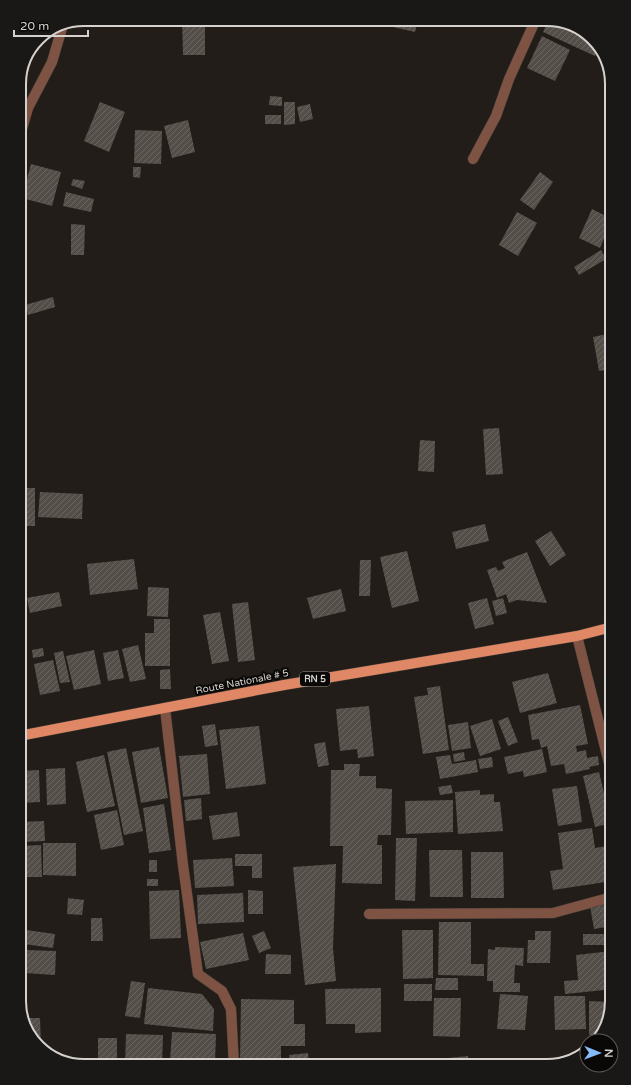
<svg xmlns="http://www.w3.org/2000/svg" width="631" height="1085" font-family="'Varela Round',sans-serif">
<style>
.building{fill:url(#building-hatch)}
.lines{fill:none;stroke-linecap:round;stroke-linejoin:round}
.minor-casing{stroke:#3f3a35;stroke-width:11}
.major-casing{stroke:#3f3a35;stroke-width:11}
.minor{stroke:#7e5343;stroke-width:10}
.major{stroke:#e08765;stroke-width:10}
.labels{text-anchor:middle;stroke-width:4;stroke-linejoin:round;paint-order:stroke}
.shield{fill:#0a0806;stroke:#989592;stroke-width:1}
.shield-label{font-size:9px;font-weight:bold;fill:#d5d1ce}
.street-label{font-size:10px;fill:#d5d1ce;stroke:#0a0806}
.rim{fill:none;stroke:#d5d1ce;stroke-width:2}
</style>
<defs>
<pattern id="building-hatch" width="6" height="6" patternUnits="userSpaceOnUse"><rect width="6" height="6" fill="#544e49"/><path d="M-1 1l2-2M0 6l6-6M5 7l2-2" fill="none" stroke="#6c6662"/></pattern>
</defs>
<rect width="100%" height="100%" fill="#221d18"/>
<path class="building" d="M182,19H205V55H183Z
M385,19H418L415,32L384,25Z
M549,19L583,30L598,47L595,56L543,32Z
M542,36L570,50L555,81L527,68Z
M270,96L282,97V106L269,105Z
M100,102L125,112L109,152L84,141Z
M284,102H295V124L284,125Z
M310,104L313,119L300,122L297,107Z
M265,115H281V124H265Z
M188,120L195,152L172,158L164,126Z
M135,130L162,131L161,164L134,163Z
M31,164L61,172L52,206L22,198Z
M133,167H141L140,178L133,177Z
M540,172L553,182L534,210L520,200Z
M73,179L85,181L82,189L71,185Z
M66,192L94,199L91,212L63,206Z
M592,209L612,219L600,248L579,238Z
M517,212L537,223L518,256L499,245Z
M71,224L85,225L84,255H71Z
M601,250L606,259L579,275L574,267Z
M53,297L55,307L28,315L25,305Z
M612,333V369L599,371L593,337Z
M499,428L503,474L486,475L483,429Z
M420,440L435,441L434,472L418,471Z
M21,488H35V526H21Z
M40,492L83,494L82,519L38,517Z
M485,524L489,541L456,549L452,532Z
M551,531L566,555L550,566L535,541Z
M407,551L419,601L392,608L380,557Z
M527,552L547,603L517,600L509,603L506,594L497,598L487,570L496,567L498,571L505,568L502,562Z
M134,559L138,589L90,595L87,564Z
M360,560H371L370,596H359Z
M148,587L169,588L168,617L147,616Z
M341,589L346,611L313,619L307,598Z
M59,592L62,606L30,613L27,598Z
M487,598L494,624L475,629L468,603Z
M503,598L507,613L496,616L492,601Z
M248,602L255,660L238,662L232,604Z
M220,612L229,661L212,664L203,615Z
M154,619H170V666H145V633H154Z
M138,645L146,679L130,682L122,649Z
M43,648L44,656L33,658L32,650Z
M94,650L101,684L74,690L66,656Z
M118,650L124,678L108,681L103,653Z
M63,651L70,682L60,683L54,653Z
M53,660L60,691L40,695L34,664Z
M19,667H21L22,706H19Z
M170,669L171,689H160V670Z
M548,673L557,703L520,713L512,682Z
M440,686L449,750L423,754L414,697L428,695L427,688Z
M580,705L588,744L576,746L577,752L586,750L587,758L598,756L599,765L589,767L590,769L566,774L564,764L551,766L547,746L541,748L539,739L532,740L528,715Z
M369,706L374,756L358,758L357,749L340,751L336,709Z
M508,717L518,742L508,746L498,721Z
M492,719L501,749L480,756L470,726Z
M468,722L471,748L452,751L448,725Z
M215,724L218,745L205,747L202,726Z
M259,726L266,784L226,789L219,730Z
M325,742L329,765L318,767L314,744Z
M159,747L168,798L141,803L132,752Z
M126,748L143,831L124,835L107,752Z
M542,749L547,772L524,777L523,771L508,774L504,757Z
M464,752L465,760L454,762L453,754Z
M207,754L210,794L183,797L179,756Z
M104,755L115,806L87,812L76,762Z
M450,755L452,764L476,760L478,772L440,779L436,757Z
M492,757L493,767L480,769L478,759Z
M344,764H360L359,776H376V788L392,789L391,835H378L377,845H382V884L342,883L343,846H330L331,770H344Z
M65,768L66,804L47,805L46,769Z
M39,770L40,802L22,803L20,771Z
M599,772L611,823L595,827L583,776Z
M451,785L453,793L440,795L438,787Z
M577,786L582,822L558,826L552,789Z
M480,790V795L494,794V802H500L503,831L458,834L455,792Z
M201,798L202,819L186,821L184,800Z
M453,800V832L406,834L405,801Z
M164,804L171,850L149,853L143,808Z
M117,810L124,845L101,850L94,815Z
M237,812L240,836L213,840L209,816Z
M44,821L45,841L20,842L19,822Z
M592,828L595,848L612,845V881L553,890L550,871L563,869L558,833Z
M396,838H417L415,901L395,900Z
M43,843H76V876L43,875Z
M41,845L42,877H19V846Z
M429,850H462L463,897H430Z
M471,852H503L504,898H471Z
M235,854H262V878H252V866H235Z
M232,858L234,886L195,888L193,860Z
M149,860H157V872H149Z
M336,864L333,948L336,981L305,985L293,867Z
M147,879H158V886H147Z
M179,890L181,938L150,939L149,891Z
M248,890L263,891V914H248Z
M243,893L244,922L198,924L197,895Z
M68,898L84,900L82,915L67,914Z
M612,902V926L594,929L590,906Z
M91,918H102L103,941H91Z
M439,922H471V964H484V976L438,975Z
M26,930L55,934L53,948L24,944Z
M402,930H433V978L403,979Z
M264,931L271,948L259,953L252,936Z
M535,931H551L550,963H527L528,940H535Z
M243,933L249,960L206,969L200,942Z
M583,934H609V945H583Z
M495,947L524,948L523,966L515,965L514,983H520V992H493V981H487L488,949L495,950Z
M25,950L56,951L55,975L24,973Z
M612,951V984L604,985V990L565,994L564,981L578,980L576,955Z
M266,954L291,955V974H265Z
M436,978H458V990H435Z
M131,981L145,983L140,1018L125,1016Z
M404,984H432V1001H404Z
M148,988L202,994L214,1009L213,1031L144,1024Z
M381,988V1032L355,1033V1024H326L325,989Z
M500,994L528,996L525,1030L497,1029Z
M554,996H585L586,1029L555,1030Z
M434,998H461L460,1037L433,1036Z
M241,999L294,1000V1024H305V1046H281V1066L240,1065Z
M589,1001L612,1002L602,1035H589Z
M28,1018H40L41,1047L28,1033Z
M172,1032L216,1034L215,1063L170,1061Z
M126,1034L163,1035L162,1066H125Z
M98,1038H117V1063H98Z
M308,1053L309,1066H290L289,1055Z
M468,1056L469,1066H438V1059Z
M428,1058L429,1066H400V1062Z
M481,1059H513V1066H481Z"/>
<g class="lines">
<g class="minor-casing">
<path id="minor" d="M19,139L28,108L52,62L62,28
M473,159L496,116L509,79L536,19
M577,636L612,775
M165,708L183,865L198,974L222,991L231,1009L234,1066
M369,914L553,913L612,897"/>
</g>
<g class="major-casing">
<path id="major" d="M19,736L284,685L577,636L612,627"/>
</g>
<use href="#minor" class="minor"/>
<use href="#major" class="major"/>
</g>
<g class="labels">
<rect class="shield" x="300" y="672" width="30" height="14" rx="3"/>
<g class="shield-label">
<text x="315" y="682">RN 5</text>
</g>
<g class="street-label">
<text transform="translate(242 681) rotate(-11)" y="4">Route Nationale # 5</text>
</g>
</g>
<path d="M0 0H631V1085H0ZM84 26H547A58 58 0 0 1 605 84V1001A58 58 0 0 1 547 1059H84A58 58 0 0 1 26 1001V84A58 58 0 0 1 84 26Z" fill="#1a1816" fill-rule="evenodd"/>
<path class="rim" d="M84 26H547A58 58 0 0 1 605 84V1001A58 58 0 0 1 547 1059H84A58 58 0 0 1 26 1001V84A58 58 0 0 1 84 26Z"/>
<g transform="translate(599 1053) rotate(91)"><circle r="19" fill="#0a0806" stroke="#5b5856"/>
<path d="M0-3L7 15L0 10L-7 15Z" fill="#83bcfb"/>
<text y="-6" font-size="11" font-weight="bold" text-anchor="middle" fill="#d5d1ce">N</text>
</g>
<path d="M14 30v6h74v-6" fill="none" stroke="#d5d1ce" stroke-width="2"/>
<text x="20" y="30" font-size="12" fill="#d5d1ce" stroke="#0a0806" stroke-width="3" paint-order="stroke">20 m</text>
</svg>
